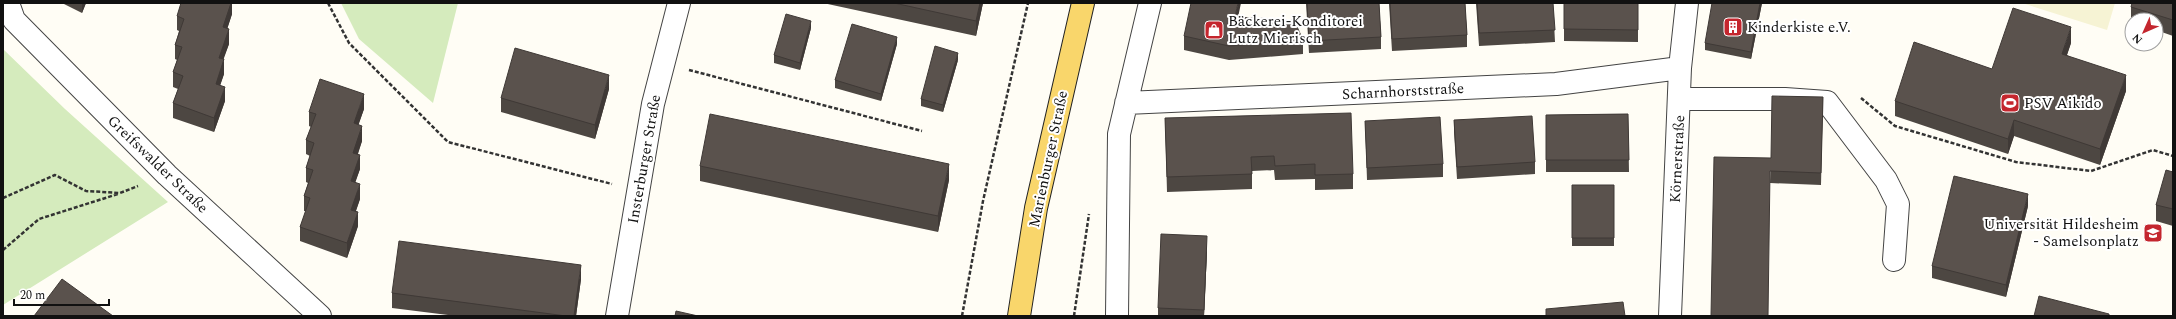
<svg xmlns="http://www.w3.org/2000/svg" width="2176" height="319" font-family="Spectral,serif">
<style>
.farmland{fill:#f6f3d4}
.green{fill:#d5ebbd}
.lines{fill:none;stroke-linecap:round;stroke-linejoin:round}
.minor-casing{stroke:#444;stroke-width:24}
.major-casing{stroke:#222;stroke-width:24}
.path{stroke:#333;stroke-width:2.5;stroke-dasharray:4 2;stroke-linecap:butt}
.minor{stroke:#fff;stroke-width:22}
.major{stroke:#f9d66b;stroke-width:22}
.wall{fill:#4d4742}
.shaded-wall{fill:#3f3936}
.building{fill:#5a524d;stroke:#3f3936}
.labels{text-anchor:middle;stroke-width:4;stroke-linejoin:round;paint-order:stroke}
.poi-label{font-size:15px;fill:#111;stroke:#fff;text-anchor:start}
.street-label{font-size:15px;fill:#111;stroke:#fff}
</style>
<rect width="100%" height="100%" fill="#fffdf5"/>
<path class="farmland" d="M2022,3H2115L2107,30Z"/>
<path class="green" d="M341,3H458L433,103L359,39Z
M3,49L65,109L168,202L3,305Z"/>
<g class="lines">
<g class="minor-casing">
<path id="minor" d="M8,3L14,20L167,175L320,316
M1679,99H1785L1827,102L1886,180L1898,204L1894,260
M1126,103L1556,84L1680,68
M617,316L653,104L679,3
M1117,316L1119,134L1150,3
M1670,316L1680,68L1687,3"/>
</g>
<g class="major-casing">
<path id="major" d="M1019,316L1036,208L1083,3"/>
</g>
<path class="path" d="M328,3L349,43L448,142L612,184
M689,70L922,131
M1861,98L1895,126L2016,162L2091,171L2153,150L2173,156
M3,198L55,175L86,191L120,193L138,186
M3,250L39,219L118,194
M962,316L983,201L1028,3
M1074,316L1089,214"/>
<use href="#minor" class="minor"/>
<use href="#major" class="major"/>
</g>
<path class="wall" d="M62,3H86L82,13Z
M232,3V14L227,29L229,44L223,59L224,74L220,85L225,101L214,132L173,118V103L178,89L173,87V72L177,60L175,59V45L179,31L177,30V16Z
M823,3H983L976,36Z
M1306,3H1379L1381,37V49L1309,53Z
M1389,3H1465L1467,35V47L1392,51Z
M1476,3H1553L1555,42L1479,46Z
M1564,3H1638V42L1564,41Z
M1762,3L1751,59L1705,50V43Z
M2173,3V36L2156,30V20H2132V23H2131V7Z
M1238,17L1303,40V54L1229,60L1184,50V36Z
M811,28L800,70L774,63V55Z
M2071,43L2067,55L2126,91L2100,165L2014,136L2008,154L1895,116V101Z
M897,44L881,101L835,88V80Z
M958,60L943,112L921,106V99Z
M609,89L595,139L501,112V98Z
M1823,97L1821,185L1770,183L1771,158Z
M364,109L358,125L362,141L358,154L360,169L355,182L360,199L356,211L358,226L347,258L300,241V227L306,211H304V196L308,183L306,182V168L310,156L306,154V140L311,127L309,126V112Z
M1628,114L1629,172H1546V115Z
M1165,118L1353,174V189L1315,190V179L1275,180L1274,170L1252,171V189L1167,192Z
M1454,120L1535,162V174L1457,179L1454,132Z
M1365,121L1443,164V177L1367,180Z
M700,166L949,180L938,232L700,181Z
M2173,172V226L2156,221V205Z
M1572,185H1614V246H1572Z
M2028,206L2006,297L1932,278V266Z
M1207,251L1204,316H1158V308Z
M581,279L576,316H456L392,308V293Z"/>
<path class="shaded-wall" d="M82,3H86L82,13Z
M231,3H232V14L223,42V27Z
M980,3H983L976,36V21Z
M1238,3H1241L1235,32V17Z
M1760,3H1762L1751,59V52Z
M811,21V28L800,70V63Z
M2071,27V43L2062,69V54Z
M229,29V44L219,72V58Z
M897,37V44L881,101V94Z
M958,53V60L943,112V105Z
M224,59V74L216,98V84Z
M609,75V89L595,139V125Z
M2126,75V91L2100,165V149Z
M225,87V101L214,132V118Z
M364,94V109L354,138V123Z
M2014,120V136L2008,154V139Z
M362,126V141L353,167V153Z
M360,155V169L351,195V181Z
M949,164V180L938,232V216Z
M360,184V199L351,224V210Z
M2028,194V206L2006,297V285Z
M358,212V226L347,258V243Z
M1207,236V251L1204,316V310Z
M581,265V279L576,316H574Z"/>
<path class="building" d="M181,3H231L223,27L229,29L219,58L224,59L216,84L225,87L214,118L173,103L183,76L173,72L182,47L175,45L184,19L177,16Z
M894,3H980L976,21Z
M1191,3H1238L1235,17L1294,20L1303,40L1229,46L1184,36Z
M1307,3H1379L1381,37L1309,41Z
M1390,3H1465L1467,35L1392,39Z
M1477,3H1553L1555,30L1479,33Z
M1564,3H1638V30L1564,29Z
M1712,3H1760L1751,52L1705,43Z
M2132,3H2173V20L2131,7Z
M2013,8L2071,27L2062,54L2126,75L2100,149L2014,120L2008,139L1895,101L1914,42L1992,69Z
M786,14L811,21L800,63L774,55Z
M852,24L897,37L881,94L835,80Z
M935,46L958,53L943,105L921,99Z
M515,48L609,75L595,125L501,98Z
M320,79L364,94L354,123L362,126L353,153L360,155L351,181L360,184L351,210L358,212L347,243L300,227L310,198L304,196L313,170L306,168L314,143L306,140L316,114L309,112Z
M1772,96L1823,97L1821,173L1770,171L1768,316H1711L1714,157L1771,158Z
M1351,113L1353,174L1315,175V164L1275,166L1274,156L1251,157L1252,174L1167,177L1165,118Z
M710,114L949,164L938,216L700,166Z
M1628,114L1629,160H1546V115Z
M1532,116L1535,162L1457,167L1454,120Z
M1440,117L1443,164L1367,168L1365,121Z
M2166,170L2173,172V209L2156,205Z
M1954,176L2028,194L2006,285L1932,266Z
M1572,185H1614V238H1572Z
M1161,234L1207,236L1204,310L1158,308Z
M399,241L581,265L574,316H566L392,293Z
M62,279L113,316H34Z
M2039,296L2109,314V316H2034Z
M1623,302L1625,316H1546V309Z
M676,311L698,316H675Z"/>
<defs>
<g id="building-square" transform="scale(1)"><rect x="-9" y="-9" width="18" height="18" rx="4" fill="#c4262e" stroke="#fff"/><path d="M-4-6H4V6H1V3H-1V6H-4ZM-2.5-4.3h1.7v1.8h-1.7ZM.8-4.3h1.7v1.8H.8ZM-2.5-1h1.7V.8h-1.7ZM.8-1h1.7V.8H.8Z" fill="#fff"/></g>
<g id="shop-square" transform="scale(1)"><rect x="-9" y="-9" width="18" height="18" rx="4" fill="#c4262e" stroke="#fff"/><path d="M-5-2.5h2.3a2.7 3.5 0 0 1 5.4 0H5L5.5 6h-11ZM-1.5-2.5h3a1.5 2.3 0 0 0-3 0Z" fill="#fff"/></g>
<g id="stadium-square" transform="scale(1)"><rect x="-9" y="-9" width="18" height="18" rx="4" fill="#c4262e" stroke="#fff"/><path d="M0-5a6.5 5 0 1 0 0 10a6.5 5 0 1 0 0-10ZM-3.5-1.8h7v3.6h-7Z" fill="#fff"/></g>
<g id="university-square" transform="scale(1)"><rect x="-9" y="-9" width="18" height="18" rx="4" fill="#c4262e" stroke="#fff"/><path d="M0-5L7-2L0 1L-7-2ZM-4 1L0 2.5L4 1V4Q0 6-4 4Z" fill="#fff"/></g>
</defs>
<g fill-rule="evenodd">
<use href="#building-square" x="1733" y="27"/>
<use href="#shop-square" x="1214" y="30"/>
<use href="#stadium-square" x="2010" y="103"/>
<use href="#university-square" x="2153" y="233"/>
</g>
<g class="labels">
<g class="poi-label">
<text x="1228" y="26">Bäckerei-Konditorei<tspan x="1228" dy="17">Lutz Mierisch</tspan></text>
<text x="1747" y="32">Kinderkiste e.V.</text>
<text x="2024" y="108">PSV Aikido</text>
<text x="2139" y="229" text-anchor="end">Universität Hildesheim<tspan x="2139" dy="17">- Samelsonplatz</tspan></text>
</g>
<g class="street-label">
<text transform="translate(1403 91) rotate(-3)" y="5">Scharnhorststraße</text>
<text transform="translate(644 159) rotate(-80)" y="5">Insterburger Straße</text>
<text transform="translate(1048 159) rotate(-78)" y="5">Marienburger Straße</text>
<text transform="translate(1677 159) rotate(-87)" y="5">Körnerstraße</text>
<text transform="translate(158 164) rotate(44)" y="5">Greifswalder Straße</text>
</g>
</g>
<rect width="2176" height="319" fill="none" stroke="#111111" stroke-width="8"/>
<g transform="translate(2144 32) rotate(225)"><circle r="19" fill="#ffffff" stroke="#a0a0a0"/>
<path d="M0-3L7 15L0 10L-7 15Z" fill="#c4262e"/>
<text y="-6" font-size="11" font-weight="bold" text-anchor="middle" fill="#111111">N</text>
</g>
<path d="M14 299v6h95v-6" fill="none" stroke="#111111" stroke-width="2"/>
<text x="20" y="299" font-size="12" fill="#111111" stroke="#ffffff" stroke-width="3" paint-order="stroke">20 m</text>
</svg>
